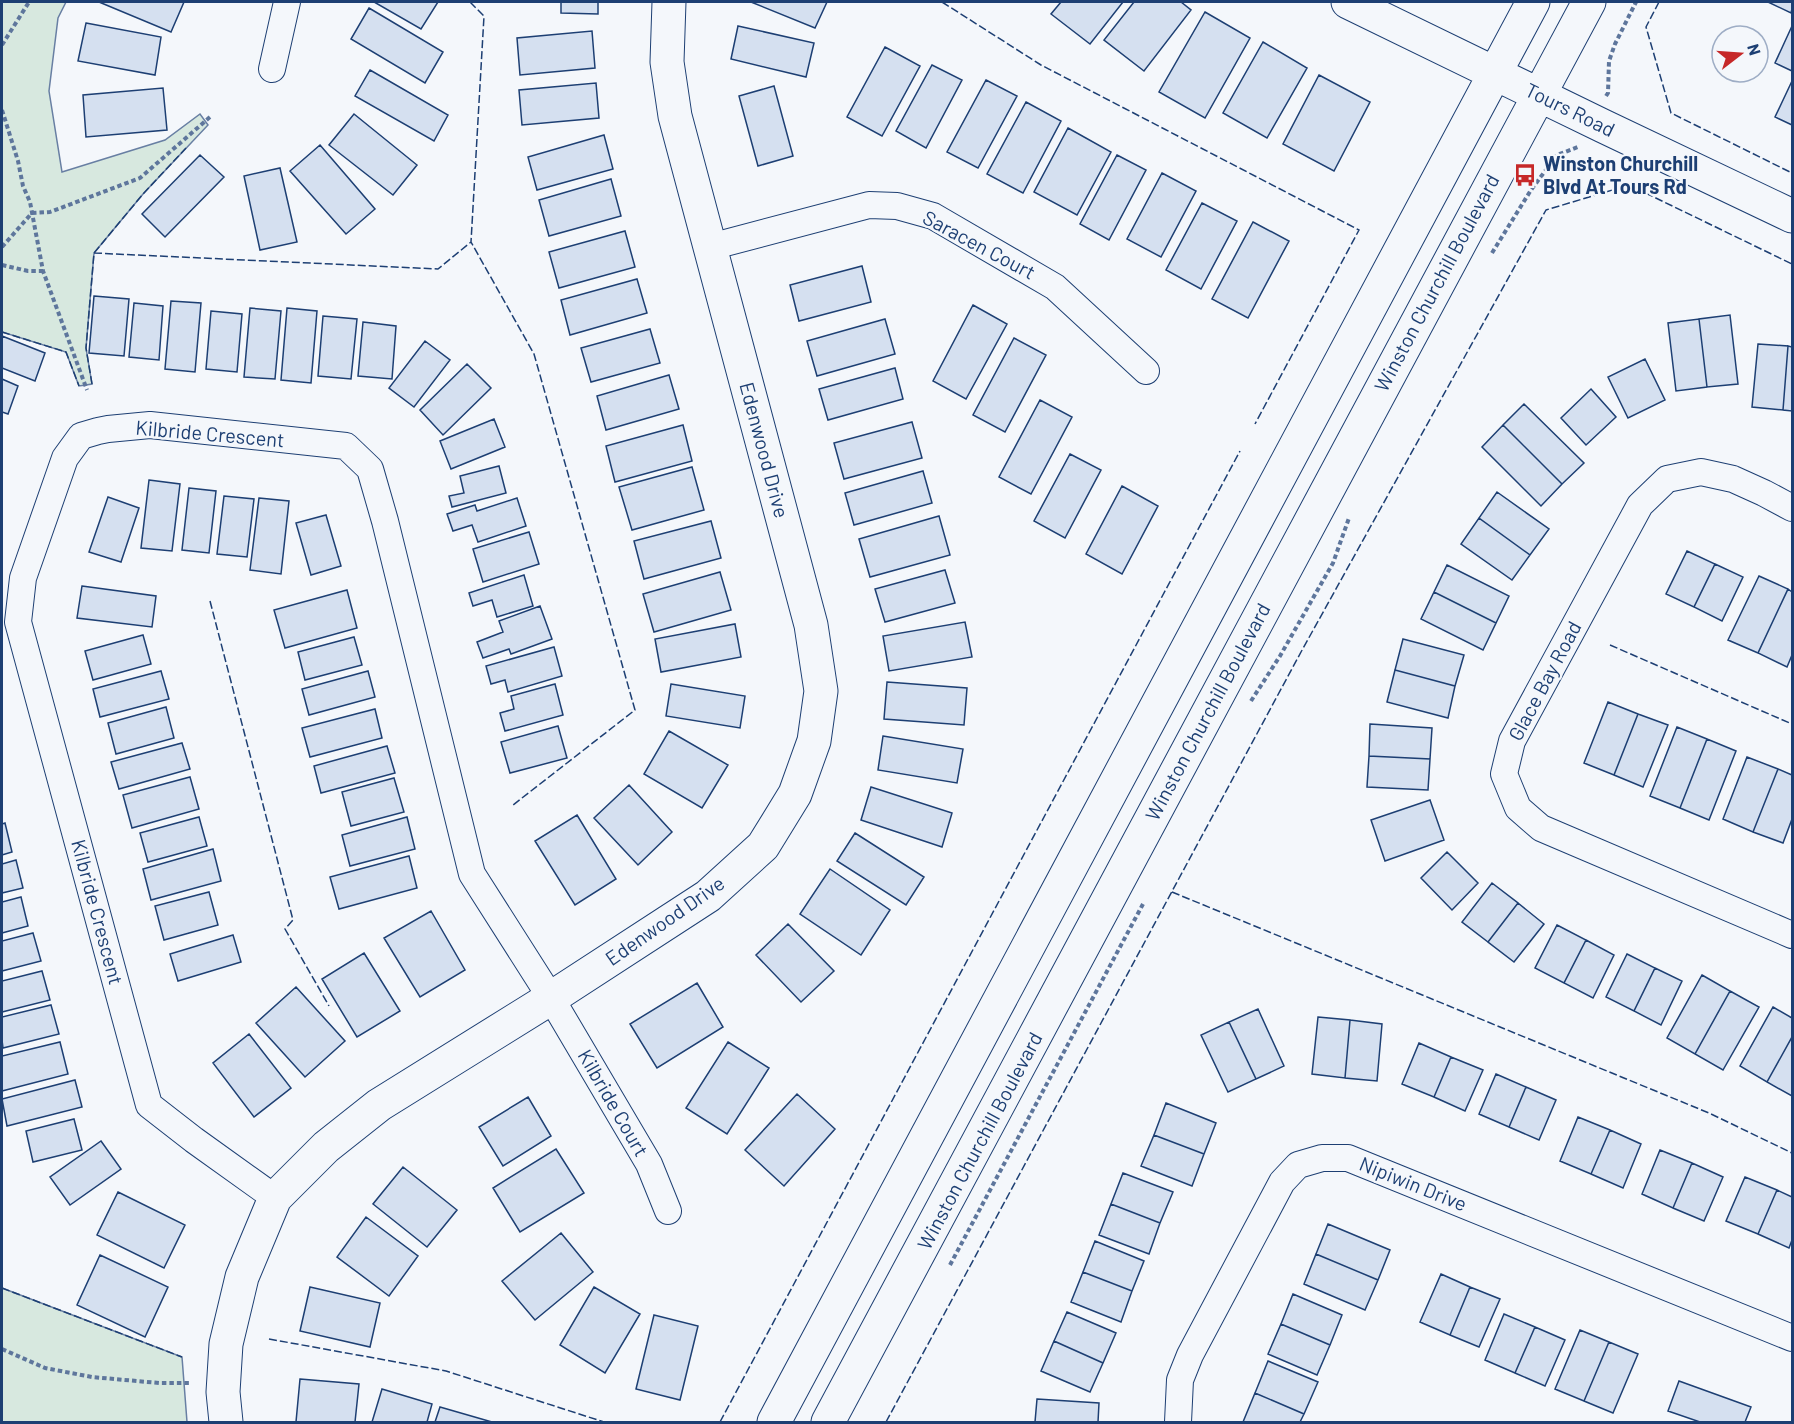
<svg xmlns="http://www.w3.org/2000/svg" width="1794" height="1424" font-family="Barlow,sans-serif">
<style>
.green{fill:#d7e8df;stroke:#687fa3;stroke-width:1.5}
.building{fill:#d5e0f0;stroke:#1d3f73;stroke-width:1.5}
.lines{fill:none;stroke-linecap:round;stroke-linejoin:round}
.street-casing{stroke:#1d3f73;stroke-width:28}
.secondary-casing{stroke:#1d3f73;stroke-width:35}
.path{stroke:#5e769c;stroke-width:4;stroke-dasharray:4.5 3;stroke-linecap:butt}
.street{stroke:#f4f7fb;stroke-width:26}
.secondary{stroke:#f4f7fb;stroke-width:33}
.fence{stroke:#1d3f73;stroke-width:1.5;stroke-dasharray:8 3;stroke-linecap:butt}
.labels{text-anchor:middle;stroke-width:4.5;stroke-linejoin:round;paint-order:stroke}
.street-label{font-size:20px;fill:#1d3f73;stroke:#f4f7fb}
.poi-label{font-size:20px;font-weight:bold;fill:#1d3f73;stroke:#f4f7fb;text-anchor:start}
</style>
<rect width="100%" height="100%" fill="#f4f7fb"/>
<path class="green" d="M2,2H66L58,18L49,91L62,172L165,140L200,114L208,125L143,194L94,253L86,348L92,384L79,386L66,352L2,332Z
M2,1288L182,1357L187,1422H2Z"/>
<path class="building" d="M99,2H184L171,32Z
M374,2H438L421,29Z
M561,2H598V14L561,13Z
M751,2H827L815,28Z
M1061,2H1123L1090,44L1051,14Z
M1134,2H1181L1191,10L1144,71L1104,40Z
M1768,2H1792V9L1791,13Z
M369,8L443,52L425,83L351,39Z
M1205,12L1250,38L1205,118L1159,92Z
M86,23L161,37L155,75L78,61Z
M738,26L814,43L806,77L731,59Z
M1792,26V71L1775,63Z
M592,31L595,68L520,75L517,38Z
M1263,42L1307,68L1267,138L1223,113Z
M885,47L920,66L882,136L847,117Z
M932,65L962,80L926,148L896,131Z
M370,70L448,115L434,141L355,96Z
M1319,75L1370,102L1334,171L1283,144Z
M986,80L1017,96L978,168L947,152Z
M1792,81V125L1775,117Z
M596,83L599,118L522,125L519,90Z
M774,86L793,156L758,166L739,96Z
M163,88L167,130L86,137L83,95Z
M1026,102L1061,121L1023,193L987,174Z
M354,114L417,165L393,195L329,145Z
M1068,128L1111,152L1077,215L1034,192Z
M604,135L613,169L537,190L528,157Z
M320,145L375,209L346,234L290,171Z
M200,155L224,177L165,237L142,214Z
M1117,155L1146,170L1109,240L1080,224Z
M280,168L297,242L260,250L244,176Z
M1162,173L1196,191L1161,257L1127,239Z
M611,179L621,216L549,236L539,200Z
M1202,203L1237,221L1201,289L1166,270Z
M1253,222L1289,241L1248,318L1212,299Z
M625,231L635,267L559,288L549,252Z
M862,266L871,302L799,321L790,285Z
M637,279L647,313L570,335L561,300Z
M94,296L129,299L124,356L89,353Z
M171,301L201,303L195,372L165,369Z
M134,303L163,306L159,360L129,357Z
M973,305L1007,324L966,399L933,381Z
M250,308L281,311L275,379L244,377Z
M287,308L317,311L311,383L281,380Z
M211,311L242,314L237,372L206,369Z
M1730,315L1738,384L1707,387L1699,319Z
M323,316L357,319L351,379L318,376Z
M885,319L895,354L817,376L807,341Z
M1699,319L1707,387L1676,391L1668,323Z
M363,322L396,326L392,379L358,376Z
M650,329L660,363L591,382L581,348Z
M2,336L45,353L35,381L2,368Z
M1014,338L1046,355L1005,432L973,415Z
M425,341L450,360L414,407L389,388Z
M1758,344L1788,346L1783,410L1752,407Z
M1788,346L1792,347V411L1783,410Z
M1645,359L1665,400L1628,418L1608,377Z
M467,364L491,388L443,435L420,410Z
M895,368L903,399L828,420L819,389Z
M669,375L679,409L606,430L597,396Z
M2,379L18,386L8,414L2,412Z
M1591,389L1616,417L1586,445L1561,418Z
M1040,400L1072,417L1031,494L999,477Z
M1524,404L1584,463L1562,484L1503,425Z
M494,419L505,447L451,469L440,441Z
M912,422L922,458L844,479L834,443Z
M683,425L692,461L615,482L606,446Z
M1503,425L1562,484L1541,506L1482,447Z
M1070,454L1101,470L1065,538L1034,521Z
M499,466L506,493L452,507L449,496L464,493L460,476Z
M692,467L704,510L632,530L619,487Z
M923,471L932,503L854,525L845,493Z
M149,480L180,484L172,551L141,548Z
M1122,486L1158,506L1122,574L1086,554Z
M189,488L216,491L209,553L182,550Z
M1497,492L1549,529L1530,555L1479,518Z
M224,496L254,499L247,557L217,554Z
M108,497L139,508L121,562L89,552Z
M259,498L289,501L281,574L250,570Z
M517,498L526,526L478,542L472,525L453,531L447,514L475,505L477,511Z
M326,515L341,566L311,575L296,523Z
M939,516L950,555L870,577L859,539Z
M1479,518L1530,555L1512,580L1461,544Z
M711,521L721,558L644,579L634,541Z
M529,532L539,564L483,582L473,549Z
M1687,551L1715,564L1694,607L1666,594Z
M1715,564L1743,577L1722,621L1694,607Z
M1447,565L1509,596L1496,623L1434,592Z
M945,570L955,603L885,622L875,589Z
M720,572L731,610L654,632L643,594Z
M524,575L533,606L497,617L492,600L473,606L469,593Z
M1759,576L1788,589L1758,653L1728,640Z
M82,586L156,596L152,627L77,618Z
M1788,589L1792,592V655L1787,667L1758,653Z
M347,590L357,628L285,648L274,610Z
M1434,592L1496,623L1483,650L1421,619Z
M540,606L552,639L511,654L509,649L483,658L477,642L503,632L499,621Z
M965,622L972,657L889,671L883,636Z
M735,624L741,657L661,672L655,639Z
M143,635L151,664L93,680L85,651Z
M354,637L362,665L305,680L298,652Z
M1403,639L1464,655L1455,686L1395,670Z
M554,647L562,676L508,692L505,680L491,684L486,666Z
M1395,670L1455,686L1448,718L1387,702Z
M161,671L169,699L100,717L93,689Z
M368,671L375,697L309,715L302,689Z
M887,682L967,688L964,725L884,719Z
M555,684L563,715L505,731L500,713L514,709L511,696Z
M671,684L745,696L740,728L666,716Z
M1608,702L1638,714L1614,775L1584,763Z
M166,707L174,738L116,754L108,723Z
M375,709L382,738L310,757L302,728Z
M1638,714L1668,725L1643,787L1614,775Z
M1370,724L1432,728L1430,759L1369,756Z
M558,726L567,758L510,773L501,742Z
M1677,727L1707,739L1680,808L1650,796Z
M669,731L728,765L702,808L644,774Z
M883,736L963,749L957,783L878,770Z
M1707,739L1736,751L1709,820L1680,808Z
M182,743L190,769L119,789L111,762Z
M387,746L395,773L321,793L314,766Z
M1369,756L1430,759L1428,790L1367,787Z
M1747,757L1778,769L1753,832L1723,819Z
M1778,769L1792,775V819L1783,843L1753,832Z
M190,777L199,809L132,828L123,795Z
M394,778L404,812L351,826L342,792Z
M629,785L672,832L638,865L594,818Z
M871,787L952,813L942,847L861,820Z
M1430,800L1444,840L1385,861L1371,820Z
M577,815L616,879L575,905L535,841Z
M199,817L207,846L148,862L140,833Z
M407,817L415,849L350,866L342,835Z
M5,823L12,852L2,855V824Z
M855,833L924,877L906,905L837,861Z
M213,849L221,881L151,900L143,869Z
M1447,852L1478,883L1452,910L1421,878Z
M409,856L417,888L339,909L330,877Z
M16,860L23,888L2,893V864Z
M830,869L890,910L861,955L800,914Z
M1492,883L1518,903L1488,942L1462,922Z
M209,892L218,925L164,940L155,906Z
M21,897L28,926L2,933V902Z
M1518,903L1544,924L1514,962L1488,942Z
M431,911L465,970L420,997L384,938Z
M788,924L834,971L801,1002L756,955Z
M1557,925L1586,940L1564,983L1535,968Z
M33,933L41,961L2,971V941Z
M233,935L241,962L178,981L170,954Z
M1586,940L1614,955L1593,998L1564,983Z
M364,953L400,1011L357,1037L322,979Z
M1627,954L1655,968L1634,1011L1606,997Z
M1655,968L1682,981L1661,1025L1634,1011Z
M42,971L50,1000L2,1012V981Z
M1702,975L1730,991L1695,1054L1667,1038Z
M697,983L723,1027L657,1068L630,1024Z
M296,987L345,1041L305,1077L256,1023Z
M1730,991L1759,1007L1723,1070L1695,1054Z
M51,1005L59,1034L3,1048L2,1040V1017Z
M1773,1007L1792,1018V1037L1767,1082L1740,1066Z
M1258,1009L1284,1066L1256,1079L1229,1022Z
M1318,1017L1350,1020L1345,1078L1312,1074Z
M1350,1020L1382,1024L1377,1081L1345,1078Z
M1229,1022L1256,1079L1228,1092L1201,1035Z
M249,1034L291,1088L254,1117L213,1063Z
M1792,1037V1096L1767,1082Z
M60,1042L68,1074L2,1091V1056Z
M728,1042L769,1068L727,1134L686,1108Z
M1419,1043L1451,1057L1434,1097L1402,1084Z
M1451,1057L1483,1070L1465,1111L1434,1097Z
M1496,1074L1526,1087L1509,1127L1479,1114Z
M75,1080L82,1107L7,1126L2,1099Z
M1526,1087L1556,1100L1539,1140L1509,1127Z
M797,1094L835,1129L784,1186L745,1150Z
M528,1097L551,1136L503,1166L479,1127Z
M1166,1103L1216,1123L1204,1154L1154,1135Z
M1578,1117L1610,1130L1591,1174L1560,1161Z
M74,1119L82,1150L33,1162L26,1131Z
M1610,1130L1641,1144L1623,1188L1591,1174Z
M1154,1135L1204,1154L1192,1186L1141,1166Z
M101,1141L121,1169L70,1205L50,1177Z
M556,1149L584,1193L520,1232L493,1188Z
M1660,1150L1692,1163L1673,1208L1642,1194Z
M1692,1163L1723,1177L1704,1221L1673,1208Z
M403,1167L457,1210L427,1247L373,1204Z
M1123,1173L1173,1192L1160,1223L1111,1204Z
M1745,1177L1777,1190L1758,1234L1726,1221Z
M1777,1190L1792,1197V1240L1789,1248L1758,1234Z
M118,1192L185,1225L164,1268L97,1235Z
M1111,1204L1160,1223L1149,1254L1099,1235Z
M366,1217L418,1256L389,1296L337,1257Z
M1328,1224L1390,1250L1378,1280L1316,1254Z
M561,1233L593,1272L535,1320L502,1281Z
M1095,1241L1144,1261L1132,1291L1083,1272Z
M1316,1254L1378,1280L1365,1310L1304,1284Z
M100,1255L168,1287L145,1337L77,1305Z
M1083,1272L1132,1291L1121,1322L1071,1302Z
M1441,1274L1470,1287L1450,1335L1420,1322Z
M310,1287L380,1303L370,1347L300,1331Z
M594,1287L640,1314L605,1373L560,1345Z
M1470,1287L1500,1299L1479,1347L1450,1335Z
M1293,1294L1342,1315L1330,1345L1281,1324Z
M1067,1312L1116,1333L1103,1363L1054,1341Z
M1504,1314L1535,1327L1515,1373L1485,1360Z
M654,1315L698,1326L680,1400L636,1389Z
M1281,1324L1330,1345L1317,1375L1268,1354Z
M1535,1327L1565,1340L1545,1386L1515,1373Z
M1580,1330L1609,1342L1584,1401L1555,1389Z
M1054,1341L1103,1363L1090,1392L1041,1371Z
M1609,1342L1638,1354L1613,1413L1584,1401Z
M1268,1361L1318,1382L1304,1414L1255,1393Z
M300,1379L359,1384L355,1422H296Z
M1679,1381L1751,1407L1745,1422H1700L1668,1411Z
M382,1389L432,1404L427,1422H372Z
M1255,1393L1304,1414L1300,1422H1243Z
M1037,1399L1099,1403L1098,1422H1035Z
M440,1407L492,1422H435Z"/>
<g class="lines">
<g class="street-casing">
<path id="street" d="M272,69L287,2
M710,247L869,205L897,206L933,216L1055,287L1146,371
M1792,508L1764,493L1733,479L1701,472L1667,479L1640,505L1512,741L1504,774L1518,808L1541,828L1792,935
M275,1198L194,1140L149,1105L18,622L23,578L65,458L81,436L98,431L108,429L150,425L346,446L370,469L385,521L472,874L551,998L649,1164L668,1211
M1178,1422L1180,1380L1190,1355L1282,1182L1298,1165L1322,1158H1348L1792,1338"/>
</g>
<g class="secondary-casing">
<path id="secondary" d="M1348,2L1603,126L1792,216
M226,1422L223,1392L226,1344L242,1277L275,1198L326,1147L379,1105L551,998L708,896L763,846L795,794L814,741L821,691L811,625L675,116L667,62L669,2
M774,1422L1533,2
M828,1422L1589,2"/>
</g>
<path class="path" d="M2,45L29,2
M1606,96L1608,93L1609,61L1615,44L1636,2
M2,110L18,161L23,186L30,202L43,271L87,390
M32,213L50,212L140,178L210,117
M2,247L31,214
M1492,253L1531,190L1557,155L1578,147
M2,265L28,271H43
M1251,701L1280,656L1333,563L1349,518
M950,1265L1143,904
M2,1349L45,1368L92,1377L159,1383H189"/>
<use href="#street" class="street"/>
<use href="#secondary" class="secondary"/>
<path class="fence" d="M470,2L484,16L471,242L534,354L635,710L513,805
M942,2L1041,65L1359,230L1255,424
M1659,2L1646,27L1671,113L1792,173
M94,253L438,269L471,242
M2,332L66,352L79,386
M92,384L86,348L94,253L143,194L186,148
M210,601L293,920L285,929L329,1006
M1610,645L1792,724
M1172,892L1709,1113L1792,1153
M2,1288L182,1357
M269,1339L446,1371L604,1422
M720,1422L1240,451
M886,1422L1301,652L1546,210L1629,185L1792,264"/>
</g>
<defs>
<g id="bus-bare" transform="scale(1.8)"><path d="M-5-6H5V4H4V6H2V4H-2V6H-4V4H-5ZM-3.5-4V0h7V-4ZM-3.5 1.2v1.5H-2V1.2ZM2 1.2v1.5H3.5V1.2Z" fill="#c62828" stroke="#f4f7fb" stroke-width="2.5" paint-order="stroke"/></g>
</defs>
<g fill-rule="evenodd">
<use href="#bus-bare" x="1525" y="175"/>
</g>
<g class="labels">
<g class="street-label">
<text transform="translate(1570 110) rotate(26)" y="7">Tours Road</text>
<text transform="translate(979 245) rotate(28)" y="7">Saracen Court</text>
<text transform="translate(1437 283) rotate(-62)" y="7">Winston Churchill Boulevard</text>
<text transform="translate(210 434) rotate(5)" y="7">Kilbride Crescent</text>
<text transform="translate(764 450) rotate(75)" y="7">Edenwood Drive</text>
<text transform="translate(1545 681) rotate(-62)" y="7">Glace Bay Road</text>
<text transform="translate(1208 712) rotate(-62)" y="7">Winston Churchill Boulevard</text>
<text transform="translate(97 912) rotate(75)" y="7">Kilbride Crescent</text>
<text transform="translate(665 921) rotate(-35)" y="7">Edenwood Drive</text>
<text transform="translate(613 1103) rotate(60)" y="7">Kilbride Court</text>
<text transform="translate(980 1141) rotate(-62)" y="7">Winston Churchill Boulevard</text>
<text transform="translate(1413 1184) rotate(22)" y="7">Nipiwin Drive</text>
</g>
<g class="poi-label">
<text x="1543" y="171">Winston Churchill<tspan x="1543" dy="23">Blvd At Tours Rd</tspan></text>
</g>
</g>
<rect width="1794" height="1424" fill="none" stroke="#1d3f73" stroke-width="6"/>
<g transform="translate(1740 54) rotate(73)"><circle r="28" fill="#f4f7fb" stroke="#9eadc5" stroke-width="1.5"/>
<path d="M0-4.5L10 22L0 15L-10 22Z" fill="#c62828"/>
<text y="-9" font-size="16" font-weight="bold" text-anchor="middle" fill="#1d3f73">N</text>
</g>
</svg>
